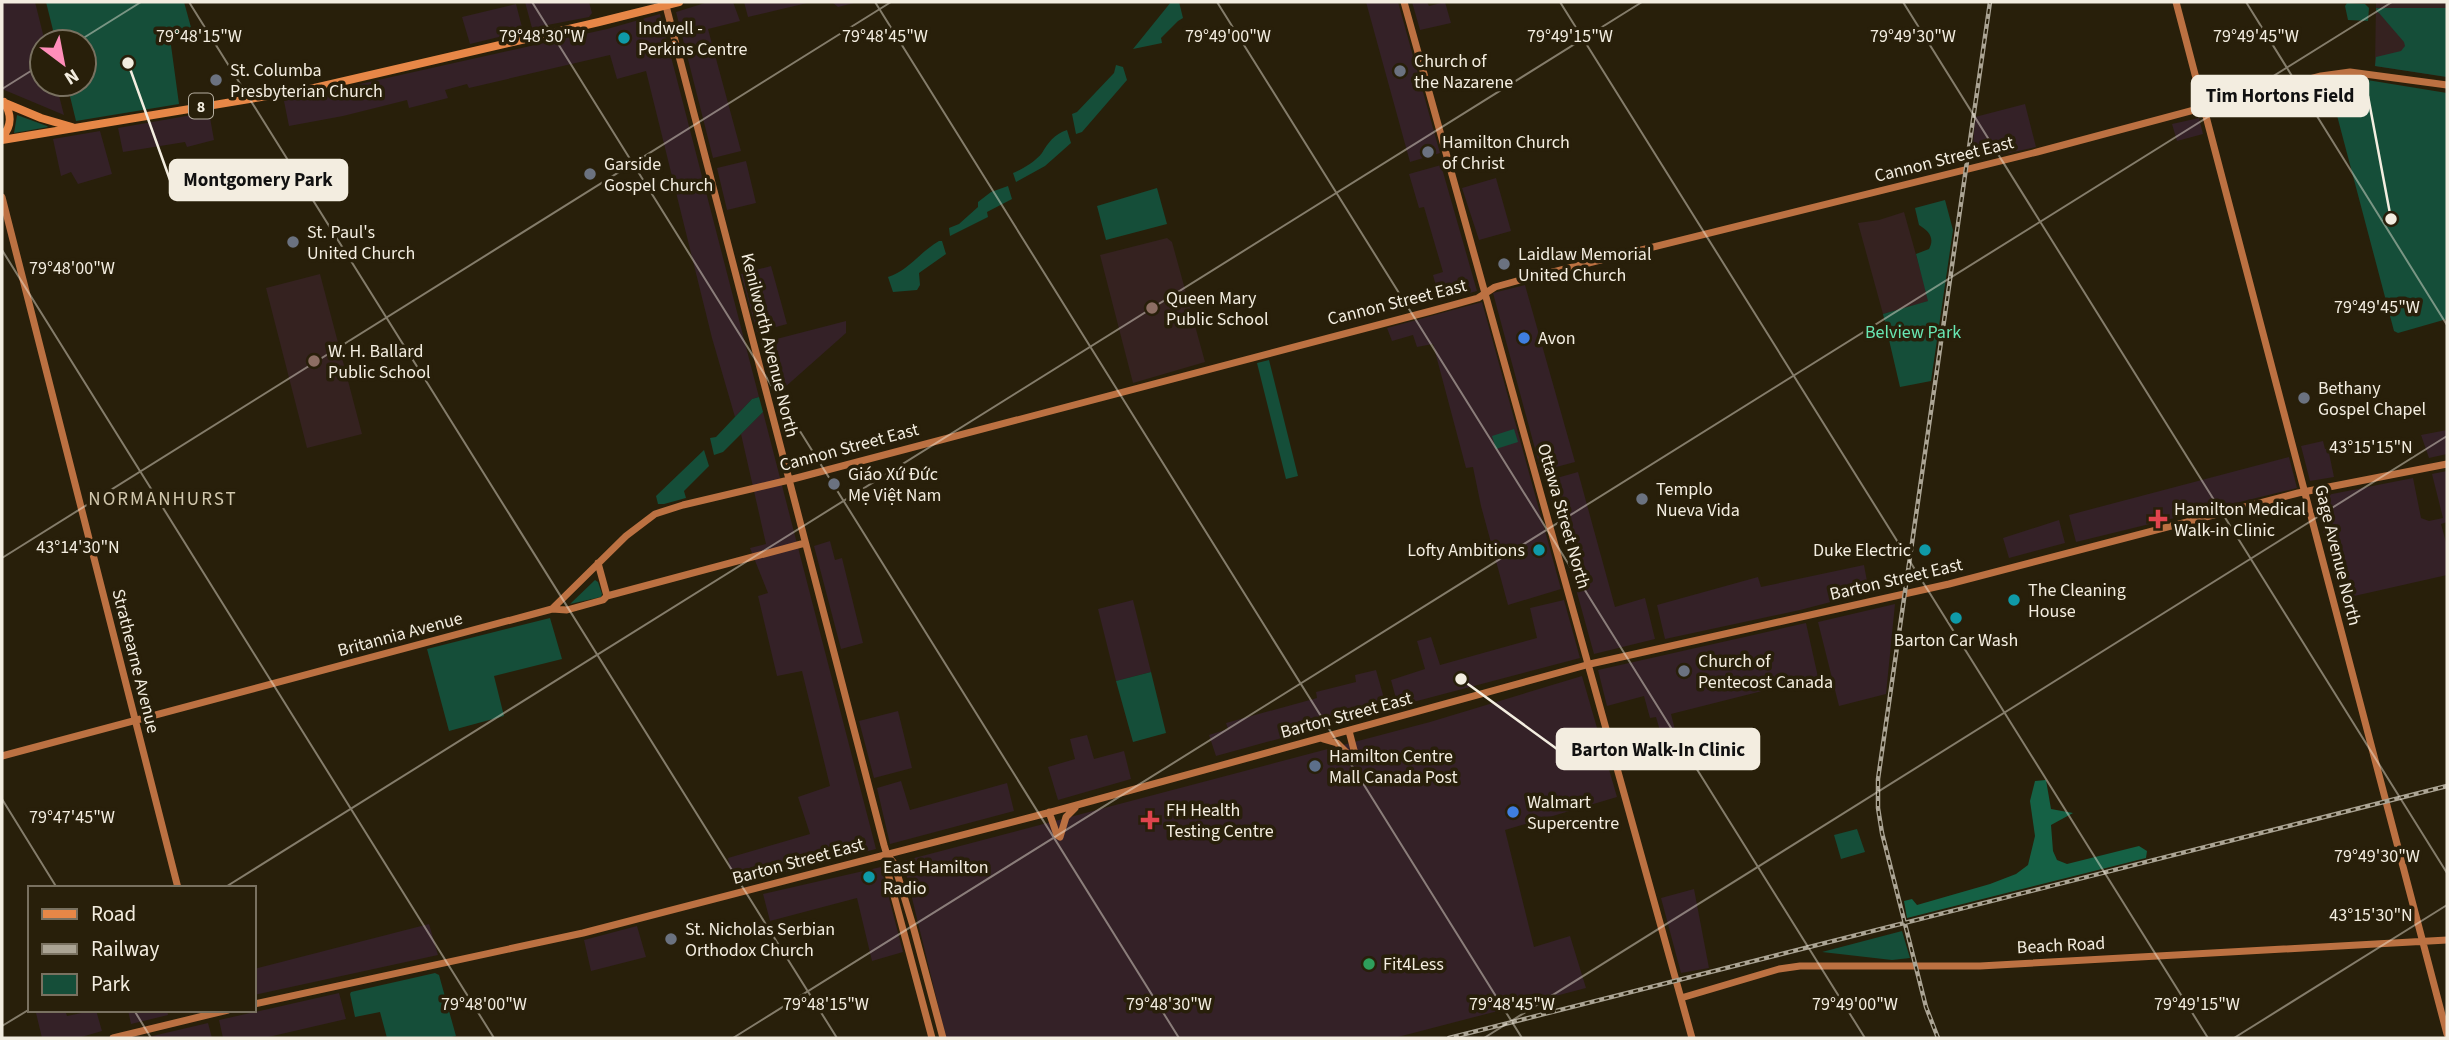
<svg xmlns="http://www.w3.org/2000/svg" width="2449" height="1040" font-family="'Source Sans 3',sans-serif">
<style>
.commercial{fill:#342127}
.education{fill:#352220}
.green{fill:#154e39}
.forest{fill:#156145}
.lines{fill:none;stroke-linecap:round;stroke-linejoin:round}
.secondary{stroke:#bc7142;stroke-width:7}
.primary{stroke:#e78747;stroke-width:8}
.rail-casing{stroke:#aba494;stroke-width:4.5}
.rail{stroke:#281f0a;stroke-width:2;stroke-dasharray:5;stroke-linecap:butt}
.ticks{fill:none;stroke:#f3ede0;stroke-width:2;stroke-opacity:0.45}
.culture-dot{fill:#0f9aa8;stroke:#281f0a;stroke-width:2.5}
.worship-dot{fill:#6b7280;stroke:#281f0a;stroke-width:2.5}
.education-dot{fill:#8d6e63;stroke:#281f0a;stroke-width:2.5}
.shop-dot{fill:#3f7fe0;stroke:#281f0a;stroke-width:2.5}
.health-dot{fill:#e0444e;stroke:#281f0a;stroke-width:2.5}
.service-dot{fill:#5c6f8a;stroke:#281f0a;stroke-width:2.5}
.leisure-dot{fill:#2e9e5b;stroke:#281f0a;stroke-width:2.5}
.labels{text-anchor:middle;stroke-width:7;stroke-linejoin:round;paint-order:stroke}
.shield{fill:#281f0a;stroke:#b6afa0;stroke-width:2}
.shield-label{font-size:16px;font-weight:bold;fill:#f3ede0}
.poi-label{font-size:18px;fill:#f3ede0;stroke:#281f0a;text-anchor:start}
.street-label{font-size:18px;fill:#f3ede0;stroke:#281f0a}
.park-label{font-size:18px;fill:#68e7b3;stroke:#281f0a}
.neighbourhood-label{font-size:19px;letter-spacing:2px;fill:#d2c8ae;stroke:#281f0a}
.ticks-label{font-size:18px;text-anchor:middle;fill:#f3ede0;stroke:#281f0a;stroke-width:7;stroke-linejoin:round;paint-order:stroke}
.leader{fill:none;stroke:#f3ede0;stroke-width:2.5}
.callout-dot{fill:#f3ede0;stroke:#281f0a;stroke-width:2.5}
.callout{fill:#f3ede0;stroke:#f3ede0;stroke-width:2.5}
.callout-label{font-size:19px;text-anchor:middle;font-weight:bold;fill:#111}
</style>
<rect width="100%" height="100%" fill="#281f0a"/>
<path class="commercial" d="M2,2H35L45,42H42V84H56L64,115L2,89Z
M525,2H589L592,13L589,17L532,28Z
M708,2H733L740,21L708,29L741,151L713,158L676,12Z
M744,2H853L854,3L838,7L833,3H807L748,17Z
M1366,2H1398L1440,153L1410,162Z
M1412,2H1427L1429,6L1445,2L1451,23L1420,30Z
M516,4L523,31L470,44L462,17Z
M660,14L759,397L752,399L735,417L712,338L646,71L617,79L610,55L469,88L467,84L445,90L448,98L409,108L407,100L343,116L289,126L284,101L607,29Z
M2025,104L2036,147L1972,161L1975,117Z
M209,112L214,140L187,147L185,142L123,152L118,128Z
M2199,118L2203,134L2177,141L2172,124Z
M100,131L112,174L78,184L71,172L61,176L53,139Z
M746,161L756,203L727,210L717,168Z
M1441,165L1477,291L1440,301L1433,275L1443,272L1424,207L1419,208L1409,174Z
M1496,178L1511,231L1479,240L1462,188Z
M771,266L787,324L757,332L741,274Z
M1525,285L1575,462L1541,471L1493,293Z
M1482,302L1561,589L1508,605L1481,506L1473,467L1466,468L1433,344L1417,347L1413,335L1392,341L1387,328Z
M846,321V333L775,396L761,343Z
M763,412L876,849L733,886L728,858L810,834L798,797L830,786L802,671L777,676L758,596L768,593L750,548L766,544L741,434Z
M2447,430V454L2429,458L2421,435Z
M2323,441L2325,449L2348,444L2349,449L2329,453L2334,477L2310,481L2301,446Z
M2289,457L2297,488L2076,542L2069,515Z
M2447,471V522L2441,524L2447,546V575L2341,599L2315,500L2317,497L2413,478L2421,518L2429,521L2443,518L2432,474Z
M1578,472L1615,607L1645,598L1655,639L1594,654L1546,481Z
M2059,520L2065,543L2009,558L2003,538Z
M830,541L835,560L842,558L863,643L841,649L814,546Z
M1864,565L1869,592L1800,610L1665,639L1657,605L1758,577L1761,587Z
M1133,600L1151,672L1116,681L1098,609Z
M1564,600L1580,658L1398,706L1391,680L1425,669L1417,641L1431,637L1440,665L1537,638L1530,608Z
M1895,604L1886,694L1839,706L1818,622Z
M1806,623L1818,677L1671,714L1677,738L1663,741L1656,717L1650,718L1644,696L1607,706L1598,670Z
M1376,670L1387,709L1216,756L1209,735L1228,729L1226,723L1317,698L1316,692L1356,682L1355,675Z
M1582,676L1617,797L1505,830L1534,947L1570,936L1586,988L1394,1038H946L903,861L1430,722Z
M898,711L912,768L874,778L859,721Z
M1087,735L1094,759L1124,751L1131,779L1058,800L1048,767L1075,759L1070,739Z
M901,781L910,810L1007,783L1014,811L890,844L877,788Z
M881,867L903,952L872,961L857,898L770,921L763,894Z
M1694,889L1709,968L1681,973L1661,898Z
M429,924L438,955L254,995V969Z
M637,926L646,957L591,971L584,940Z
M339,993L346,1019L264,1038H223L219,1020Z
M47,1010H65L67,1016L96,1010L102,1031L78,1038H42L36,1013Z
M128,1010H167L168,1015L131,1024Z
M208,1023L212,1038H144Z"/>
<path class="education" d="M2376,2H2447V77L2375,66Z
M1904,212L1929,301L1883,314L1858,223L1879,220Z
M1167,238L1172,242L1205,362L1133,383L1100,255Z
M320,274L362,434L307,448L266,288Z"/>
<path class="green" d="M46,2H184L192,31L170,38L179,104L76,121L67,84H84V42H56Z
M1171,2H1179L1183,18L1178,21L1161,38L1162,43L1133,49Z
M2347,3L2365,4L2369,8L2368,21L2348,20L2345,6Z
M2376,8H2447V77L2375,66L2376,57L2401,51L2405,46L2404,42L2379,13L2376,11Z
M1116,65L1123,67L1127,80L1082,132L1076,134L1072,114L1077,112L1114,73Z
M2361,79L2447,93V319L2398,333L2394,331L2330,89L2333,82Z
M17,115L47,126L48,127L14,133Z
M1067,130L1071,143L1045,166L1016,182L1013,173C1023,169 1036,161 1042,153C1048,143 1054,134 1067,130Z
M1008,186L1012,199L987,212L988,217L950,236L949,228L959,224L978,207V202L991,192Z
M1157,188L1167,224L1106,240L1097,206Z
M1945,200L1953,230L1931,381L1900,387L1883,314L1928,301L1916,254L1929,249C1935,238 1929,231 1919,225L1915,208Z
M939,241H942L946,254L919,273L920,285L917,290L893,292L888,277C908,271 921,251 939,241Z
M1269,360L1298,476L1286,479L1257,363Z
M759,397L763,412L723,452L714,455L710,438L716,437L752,399Z
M1514,429L1518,442L1496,449L1492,436Z
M704,450L709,466L684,491L686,498L664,504H658L656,496Z
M595,580L598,582L602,594L601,597L570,604Z
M550,618L562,659L494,676L504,716L449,731L427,649Z
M1151,672L1166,733L1133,742L1116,681Z
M1857,829L1865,852L1841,859L1834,835Z
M1902,931L1910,958L1892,960L1822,952Z
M435,973L439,975L456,1036L447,1038H387L380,1012L355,1017L350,994L351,992Z"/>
<path class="forest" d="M2046,780L2051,809L2073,813L2051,825L2053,851L2057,860L2067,864L2139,846L2147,851L2146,858L1907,918L1904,901L1912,899L1917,905L1990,884L2016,874L2028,865L2035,836L2030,801L2035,781Z"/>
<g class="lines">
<path class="secondary" d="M665,2L884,845L887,855L894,863L913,926L943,1038
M1404,2L1692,1038
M2176,2L2447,1034
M2,197L178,888
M598,563L607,596
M552,609L626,536L655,514L683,505L789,480L1431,311L1478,298L1495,287L1524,279L2037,152L2321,76L2350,72L2447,85
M1349,731L1355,754L1353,759
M1323,739L1337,743L1353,759
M2,756L552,609L567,610L603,600L607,596L805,543
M1049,812L1057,835L1060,837
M1060,837L1066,817L1075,808
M887,855L886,866L932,1038
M1681,998L1779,969L1800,966H1980L2447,940
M254,1004L583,933L1055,811L1590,664L1949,584L2298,493L2447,464
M113,1038L228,1010"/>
<path class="primary" d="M5,103L41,118L72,127
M2,137C12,126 12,115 4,102
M2,140L310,89L599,22L679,2"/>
<g class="rail-casing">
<path id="rail" d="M1449,1038L2447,786
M1938,1038L1926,1007L1882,833L1878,808V779L1990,2"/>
</g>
<use href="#rail" class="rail"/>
</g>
<path class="ticks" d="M189,2L837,1038M532,2L1179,1038M875,2L1522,1038M1217,2L1865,1038M1560,2L2208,1038M1903,2L2447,873M2246,2L2447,325M77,42L141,2M2,89L42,64M2,250L494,1038M2,558L891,2M2,799L57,888M224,888L1642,2M134,1010L151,1038M2,1026L30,1009M733,1038L2392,2M1484,1038L2447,436M2234,1038L2447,905"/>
<g class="culture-dot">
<circle cx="624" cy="38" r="7"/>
<circle cx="1539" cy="550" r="7"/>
<circle cx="1925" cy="550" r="7"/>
<circle cx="2014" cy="600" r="7"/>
<circle cx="1956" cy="618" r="7"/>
<circle cx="869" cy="877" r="7"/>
</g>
<g class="worship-dot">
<circle cx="1400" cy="71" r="7"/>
<circle cx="216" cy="80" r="7"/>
<circle cx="1428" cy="152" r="7"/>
<circle cx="590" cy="174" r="7"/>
<circle cx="293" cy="242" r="7"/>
<circle cx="1504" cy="264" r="7"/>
<circle cx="2304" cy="398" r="7"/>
<circle cx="834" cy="484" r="7"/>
<circle cx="1642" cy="499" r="7"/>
<circle cx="1684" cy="671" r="7"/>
<circle cx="671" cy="939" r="7"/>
</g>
<g class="education-dot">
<circle cx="1152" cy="308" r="7"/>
<circle cx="314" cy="361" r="7"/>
</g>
<g class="shop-dot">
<circle cx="1524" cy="338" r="7"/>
<circle cx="1513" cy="812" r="7"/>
</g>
<g class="health-dot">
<path d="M2154.5 508.5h7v7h7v7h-7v7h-7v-7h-7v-7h7z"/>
<path d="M1146.5 809.5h7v7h7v7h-7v7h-7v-7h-7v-7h7z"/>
</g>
<circle class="service-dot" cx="1315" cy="766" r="7"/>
<circle class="leisure-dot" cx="1369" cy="964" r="7"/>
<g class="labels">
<rect class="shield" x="189" y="93.5" width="24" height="25" rx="5"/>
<g class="shield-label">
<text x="201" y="112">8</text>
</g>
<g class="poi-label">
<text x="638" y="34">Indwell -<tspan x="638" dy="21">Perkins Centre</tspan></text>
<text x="1414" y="67">Church of<tspan x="1414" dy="21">the Nazarene</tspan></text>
<text x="230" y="76">St. Columba<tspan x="230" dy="21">Presbyterian Church</tspan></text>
<text x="1442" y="148">Hamilton Church<tspan x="1442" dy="21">of Christ</tspan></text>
<text x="604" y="170">Garside<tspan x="604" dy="21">Gospel Church</tspan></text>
<text x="307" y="238">St. Paul's<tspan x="307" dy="21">United Church</tspan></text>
<text x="1518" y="260">Laidlaw Memorial<tspan x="1518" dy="21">United Church</tspan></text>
<text x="1166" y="304">Queen Mary<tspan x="1166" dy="21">Public School</tspan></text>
<text x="1538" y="344">Avon</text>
<text x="328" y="357">W. H. Ballard<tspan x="328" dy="21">Public School</tspan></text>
<text x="2318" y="394">Bethany<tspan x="2318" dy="21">Gospel Chapel</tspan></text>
<text x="848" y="480">Giáo Xứ Đức<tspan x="848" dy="21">Mẹ Việt Nam</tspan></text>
<text x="1656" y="495">Templo<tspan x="1656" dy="21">Nueva Vida</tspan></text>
<text x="2174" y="515">Hamilton Medical<tspan x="2174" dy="21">Walk-in Clinic</tspan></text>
<text x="1525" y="556" text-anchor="end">Lofty Ambitions</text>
<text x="1911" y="556" text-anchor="end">Duke Electric</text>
<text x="2028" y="596">The Cleaning<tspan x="2028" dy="21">House</tspan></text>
<text x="1956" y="646" text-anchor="middle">Barton Car Wash</text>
<text x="1698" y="667">Church of<tspan x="1698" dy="21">Pentecost Canada</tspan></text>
<text x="1329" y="762">Hamilton Centre<tspan x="1329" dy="21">Mall Canada Post</tspan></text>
<text x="1527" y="808">Walmart<tspan x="1527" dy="21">Supercentre</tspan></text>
<text x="1166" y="816">FH Health<tspan x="1166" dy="21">Testing Centre</tspan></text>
<text x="883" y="873">East Hamilton<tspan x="883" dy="21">Radio</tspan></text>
<text x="685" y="935">St. Nicholas Serbian<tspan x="685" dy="21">Orthodox Church</tspan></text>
<text x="1383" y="970">Fit4Less</text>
</g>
<g class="street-label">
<text transform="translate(1944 159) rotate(-14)" y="6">Cannon Street East</text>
<text transform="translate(1397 302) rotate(-14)" y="6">Cannon Street East</text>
<text transform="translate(770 345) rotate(76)" y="6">Kenilworth Avenue North</text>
<text transform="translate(849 447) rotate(-15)" y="6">Cannon Street East</text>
<text transform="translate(1564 516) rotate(74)" y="6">Ottawa Street North</text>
<text transform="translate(2338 555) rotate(76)" y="6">Gage Avenue North</text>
<text transform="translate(1896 579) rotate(-13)" y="6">Barton Street East</text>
<text transform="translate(400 634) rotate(-15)" y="6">Britannia Avenue</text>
<text transform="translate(136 661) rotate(76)" y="6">Strathearne Avenue</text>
<text transform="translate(1346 715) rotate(-15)" y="6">Barton Street East</text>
<text transform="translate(798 861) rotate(-15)" y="6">Barton Street East</text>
<text transform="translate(2061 945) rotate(-3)" y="6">Beach Road</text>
</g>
<g class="park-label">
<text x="1913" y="338">Belview Park</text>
</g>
<g class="neighbourhood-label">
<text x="163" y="505">NORMANHURST</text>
</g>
</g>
<g class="ticks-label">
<text x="1913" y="42">79°49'30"W</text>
<text x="199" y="42">79°48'15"W</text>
<text x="542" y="42">79°48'30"W</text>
<text x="885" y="42">79°48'45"W</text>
<text x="1228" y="42">79°49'00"W</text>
<text x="1570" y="42">79°49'15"W</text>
<text x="2256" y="42">79°49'45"W</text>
<text x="72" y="274">79°48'00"W</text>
<text x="2377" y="313">79°49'45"W</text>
<text x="2371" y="453">43°15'15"N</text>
<text x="78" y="553">43°14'30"N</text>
<text x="72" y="823">79°47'45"W</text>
<text x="2377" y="862">79°49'30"W</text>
<text x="2371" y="921">43°15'30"N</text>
<text x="484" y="1010">79°48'00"W</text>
<text x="826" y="1010">79°48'15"W</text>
<text x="1169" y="1010">79°48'30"W</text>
<text x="1512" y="1010">79°48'45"W</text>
<text x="1855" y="1010">79°49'00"W</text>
<text x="2197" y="1010">79°49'15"W</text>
</g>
<path class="leader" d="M2391 219L2368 96M128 63L170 180M1461 679L1557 749"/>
<g class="callout-dot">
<circle cx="2391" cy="219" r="7"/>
<circle cx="128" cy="63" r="7"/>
<circle cx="1461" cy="679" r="7"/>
</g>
<g class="callout">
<rect x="2192" y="76" width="176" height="40" rx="7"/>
<rect x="170" y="160" width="177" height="40" rx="7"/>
<rect x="1557" y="729" width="202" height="40" rx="7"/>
</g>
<g class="callout-label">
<text x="2280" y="102">Tim Hortons Field</text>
<text x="258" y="186">Montgomery Park</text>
<text x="1658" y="756">Barton Walk-In Clinic</text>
</g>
<rect width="2449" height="1040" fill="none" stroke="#f3ede0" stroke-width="7"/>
<rect x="28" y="886" width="228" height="126" fill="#281f0a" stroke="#797160" stroke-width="2"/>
<rect x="42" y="909" width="35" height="10" fill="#e78747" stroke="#797160" stroke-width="2"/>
<text x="91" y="921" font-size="21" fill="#f3ede0">Road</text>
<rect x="42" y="944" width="35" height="10" fill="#aba494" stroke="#797160" stroke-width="2"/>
<text x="91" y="956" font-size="21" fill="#f3ede0">Railway</text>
<rect x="42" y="974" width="35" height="21" fill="#154e39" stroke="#797160" stroke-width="2"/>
<text x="91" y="991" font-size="21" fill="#f3ede0">Park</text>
<g transform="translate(63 63) rotate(148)"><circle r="33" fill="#281f0a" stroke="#797160" stroke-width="2"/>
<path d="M0-5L12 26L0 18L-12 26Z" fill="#ff8eba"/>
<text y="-10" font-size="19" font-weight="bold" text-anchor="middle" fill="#f3ede0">N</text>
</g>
</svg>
